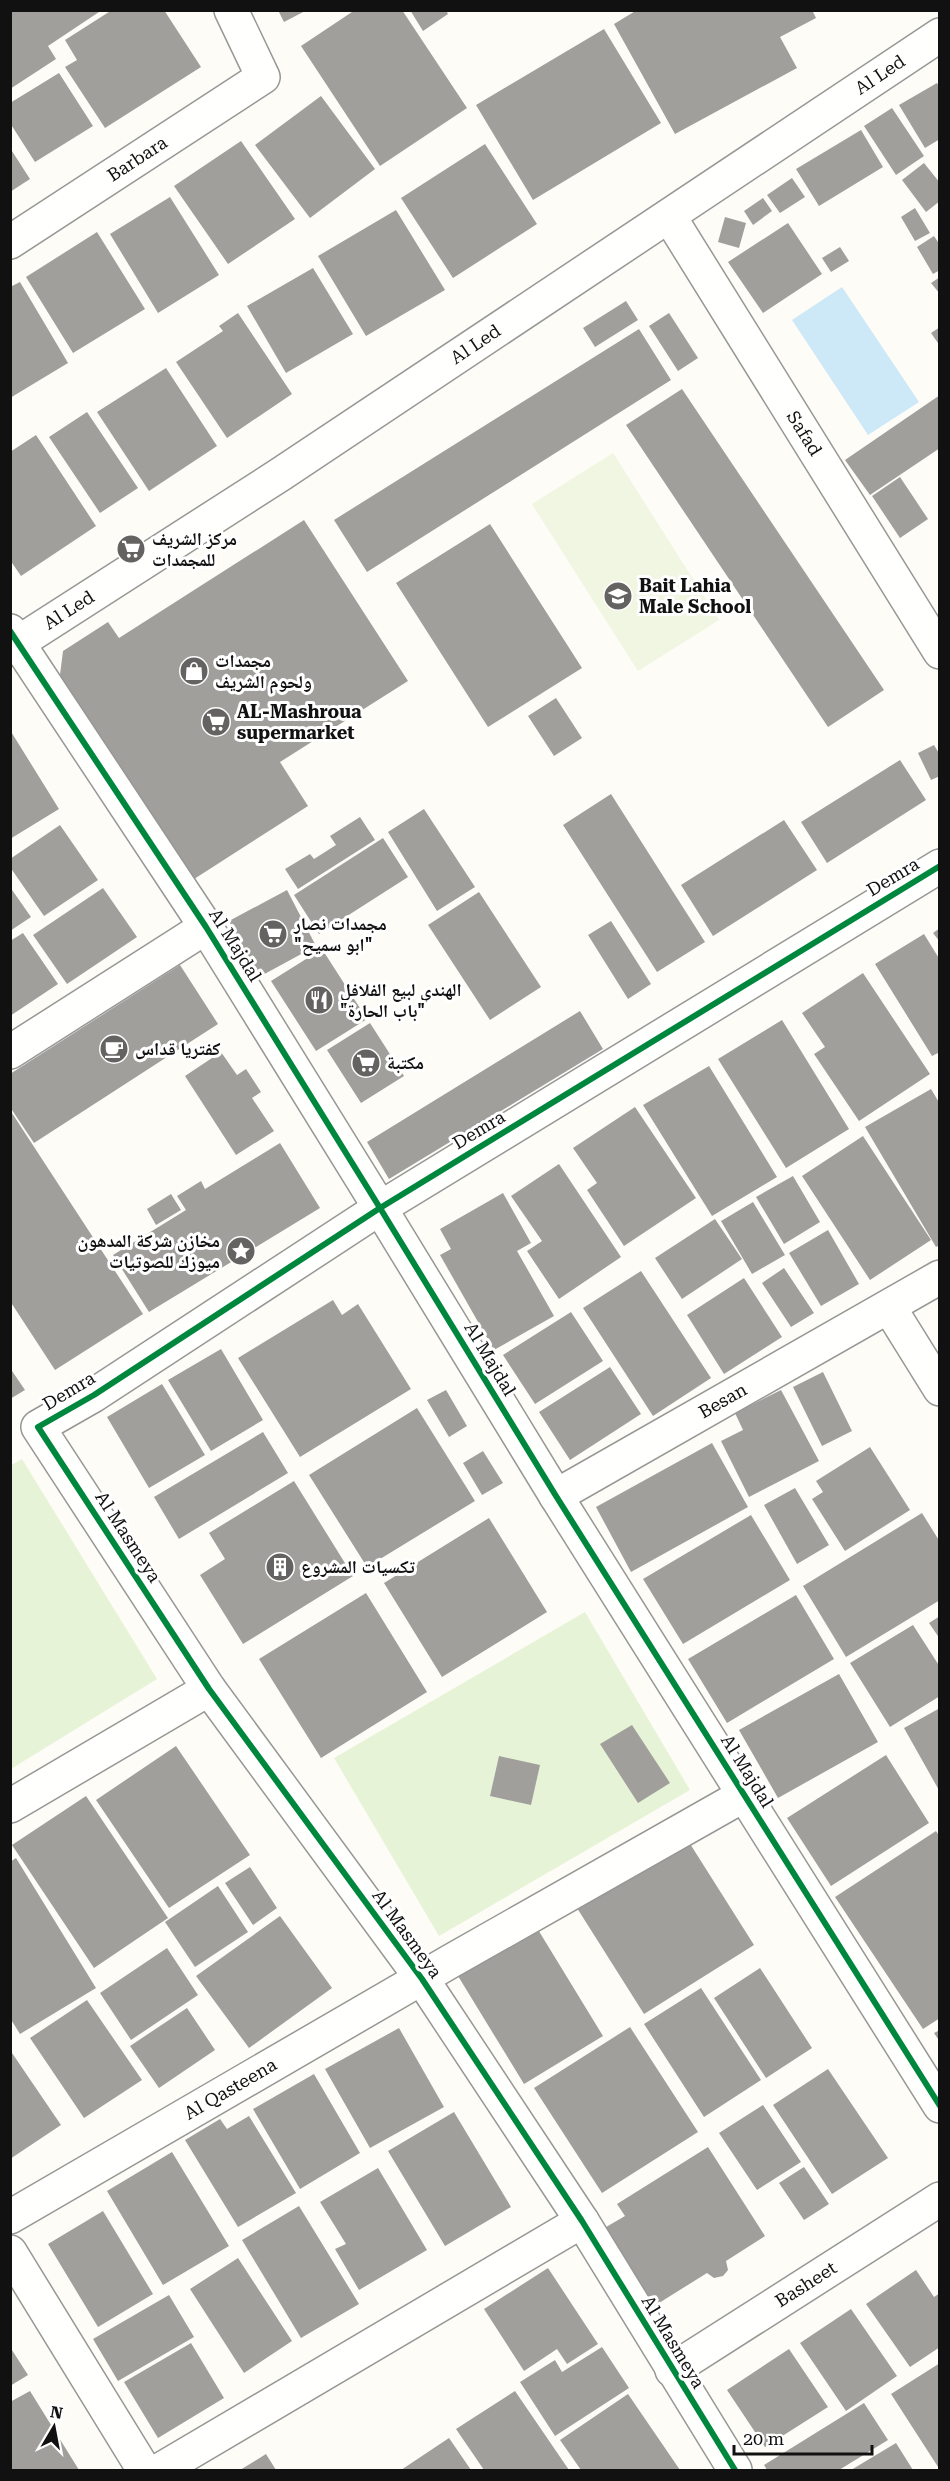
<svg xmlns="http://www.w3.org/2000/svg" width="950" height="2481" font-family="'Roboto Serif','Noto Naskh Arabic',serif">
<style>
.green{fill:#e7f3d7}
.pitch{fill:#f0f6e1}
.water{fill:#cde8f7}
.building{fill:#a19f9c}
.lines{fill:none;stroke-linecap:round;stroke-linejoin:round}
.minor-casing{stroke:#979795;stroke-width:36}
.minor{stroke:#fffffe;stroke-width:33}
.cycleway-casing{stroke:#fff;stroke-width:10}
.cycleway{stroke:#00873e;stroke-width:6}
.labels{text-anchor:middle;stroke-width:6;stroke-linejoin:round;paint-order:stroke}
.street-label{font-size:18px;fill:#111;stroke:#fff}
.poi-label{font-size:18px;font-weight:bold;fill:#111;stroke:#fff;text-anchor:start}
</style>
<rect width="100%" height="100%" fill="#fdfcf7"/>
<path class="green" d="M22,1459L157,1679L11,1769L10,1466Z
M585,1612L690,1790L439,1936L334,1758Z"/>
<path class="pitch" d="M613,453L719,620L638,671L532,504Z"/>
<path class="water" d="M842,287L919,402L868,435L792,320Z"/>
<path class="building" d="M10,10H102L48,46L56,59L10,89Z
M112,10H164L201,67L105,128L65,67L77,60L65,40Z
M278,10H307L284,22Z
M355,10H402L467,108L380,166L301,46Z
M410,10H446L448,14L423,31Z
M637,10H812L816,18L780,37L797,68L675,134L614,24Z
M604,29L661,123L533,200L476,105Z
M59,73L93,126L35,162L10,123V103Z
M937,83L940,88V139L925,148L899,105Z
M321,96L375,169L310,218L255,145Z
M892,108L924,156L896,175L864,126Z
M861,130L883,167L819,206L796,169Z
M241,141L295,219L228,264L174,186Z
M485,144L537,224L453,278L401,198Z
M10,148L30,179L10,192Z
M924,163L940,183V201L926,212L902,180Z
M792,178L805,197L780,213L767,195Z
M170,197L219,275L158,313L110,234Z
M763,198L772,211L753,225L744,211Z
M915,208L930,233L915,241L901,217Z
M396,210L445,290L366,336L318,256Z
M725,217L746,223L739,248L718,242Z
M788,223L822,274L763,313L728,262Z
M97,232L145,309L73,353L26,277Z
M934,236L940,245V270L933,274L917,247Z
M840,247L849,261L831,272L822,258Z
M313,268L353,334L286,373L247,306Z
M940,277V294L931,283Z
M20,282L68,363L10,398V287Z
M626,301L638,320L595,347L583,328Z
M238,313L292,394L227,438L176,362L223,331L219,326Z
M669,313L698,358L678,371L649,326Z
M940,327V346L931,333Z
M639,329L671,380L367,572L334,520Z
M166,368L217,446L149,491L97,412Z
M682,389L884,690L828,727L626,425Z
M940,395V448L870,495L845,460Z
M87,412L138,488L100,513L49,437Z
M36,435L96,526L21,576L10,560V452Z
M900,477L928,519L900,538L872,496Z
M304,520L408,681L280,762L308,806L191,881L60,675L63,651L108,622L119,638Z
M490,524L582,668L488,727L396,583Z
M556,698L582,738L554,756L528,716Z
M10,730L59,809L10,839Z
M934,745L940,755V776L931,780L918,753Z
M900,760L926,800L827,863L801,822Z
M611,794L705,942L657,972L563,825Z
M424,809L475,887L437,911L388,832Z
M360,817L375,840L298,889L285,869L310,854L314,859L336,845L330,836Z
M784,820L817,870L713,936L681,885Z
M60,825L98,880L44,916L10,867V859Z
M383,838L408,877L319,934L294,895Z
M10,887L31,917L10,931Z
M103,888L137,937L67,984L33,935Z
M287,890L316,946L259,977L229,921Z
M479,892L541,987L490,1020L428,925Z
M611,921L651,984L628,999L588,935Z
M940,928V942L933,933Z
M23,933L58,984L10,1016V941Z
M924,934L940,960V1052L932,1056L875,964Z
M322,949L367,1019L316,1051L271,981Z
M180,965L218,1024L34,1143L10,1107V1074Z
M863,973L930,1074L859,1121L814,1054L825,1047L802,1013Z
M580,1011L603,1049L389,1179L367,1142Z
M782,1020L849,1129L786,1168L718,1059Z
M370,1023L404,1076L361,1103L327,1050Z
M221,1052L237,1075L246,1069L261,1092L252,1098L274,1131L236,1155L185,1076Z
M709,1066L777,1177L712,1216L643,1105Z
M931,1089L940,1104V1245L936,1247L865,1127Z
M635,1107L696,1198L624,1246L587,1190L597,1183L573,1148Z
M10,1110L143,1314L55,1370L10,1301Z
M863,1136L931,1240L870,1280L802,1176Z
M280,1143L320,1208L149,1312L113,1255L186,1210L177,1196L201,1181L205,1189Z
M559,1164L621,1257L559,1299L527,1251L542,1241L511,1196Z
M793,1176L820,1222L784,1244L756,1197Z
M503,1193L531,1243L517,1251L554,1316L494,1350L440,1255L451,1249L440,1229Z
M171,1194L181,1210L156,1225L147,1209Z
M753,1202L785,1255L752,1274L721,1221Z
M715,1219L742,1259L682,1299L655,1258Z
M828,1230L859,1284L821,1306L789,1253Z
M784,1268L814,1313L791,1327L762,1283Z
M641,1271L711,1378L653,1416L583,1308Z
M744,1278L782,1337L724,1374L687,1315Z
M333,1300L342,1315L358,1304L411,1389L300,1457L238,1358Z
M571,1312L603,1361L535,1404L503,1355Z
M221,1349L263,1420L211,1451L168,1380Z
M610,1367L641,1414L570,1460L539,1412Z
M10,1368L25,1390L10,1399Z
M823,1372L852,1431L822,1446L793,1387Z
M162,1384L205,1455L149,1488L107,1417Z
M446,1390L467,1426L449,1437L427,1400Z
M781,1390L819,1461L749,1497L721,1441L743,1430L735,1413Z
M417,1408L475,1501L367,1567L309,1475Z
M263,1432L288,1473L179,1539L154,1497Z
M712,1443L748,1507L631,1572L596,1507Z
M870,1447L910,1510L845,1551L812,1499L823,1492L816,1481Z
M483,1451L503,1483L482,1495L463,1463Z
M294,1481L353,1576L243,1644L200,1575L225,1559L209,1533Z
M795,1488L829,1545L797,1564L764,1505Z
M922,1513L940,1542V1600L846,1657L803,1586Z
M751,1515L790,1580L683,1644L643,1579Z
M489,1518L547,1612L442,1677L384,1583Z
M366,1593L427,1692L321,1758L259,1659Z
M796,1595L834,1659L727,1723L688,1659Z
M940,1616V1639L929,1623Z
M913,1625L940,1667V1696L890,1727L850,1663Z
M839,1674L878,1742L778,1798L739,1730Z
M940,1708V1792L904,1728Z
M632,1725L670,1783L638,1803L600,1744Z
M176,1746L250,1855L169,1908L96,1800Z
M886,1755L929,1823L831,1886L787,1818Z
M499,1756L540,1765L531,1805L490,1796Z
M86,1796L168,1918L94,1968L12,1845Z
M936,1831L940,1837V2018L923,2029L835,1897Z
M687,1839L754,1945L644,2014L577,1908Z
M16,1858L96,1988L20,2034L10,2018V1862Z
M250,1867L277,1908L253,1925L225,1883Z
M218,1886L248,1932L195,1967L165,1922Z
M280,1916L332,1988L249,2048L196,1976Z
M537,1928L603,2036L524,2084L458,1976Z
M167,1948L198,1995L131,2040L100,1993Z
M760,1968L812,2048L766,2078L714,1998Z
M701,1988L761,2080L704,2117L644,2024Z
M87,2000L142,2080L84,2118L30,2038Z
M187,2008L215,2050L159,2088L130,2046Z
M630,2027L698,2132L602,2193L534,2088Z
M399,2028L444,2107L370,2148L325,2069Z
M940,2030V2042L934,2033Z
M10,2050L61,2125L10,2159Z
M828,2069L888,2158L832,2194L773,2105Z
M314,2074L360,2153L300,2189L253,2109Z
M763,2105L801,2162L757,2190L719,2133Z
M454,2112L511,2207L445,2246L388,2151Z
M249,2116L296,2193L238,2227L185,2140L220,2119L227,2129Z
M708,2147L765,2236L726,2261L728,2270L723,2276L714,2278L707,2273L651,2308L601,2230L625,2216L617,2204Z
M172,2152L229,2246L163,2285L107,2191Z
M804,2167L829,2204L804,2220L779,2183Z
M378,2168L427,2250L359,2290L335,2249L346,2244L320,2202Z
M299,2206L359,2304L301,2338L242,2240Z
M103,2211L153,2294L98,2327L48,2244Z
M238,2258L292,2341L244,2373L190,2289Z
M548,2268L598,2344L567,2364L557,2349L524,2371L484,2309Z
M916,2270L934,2297L940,2293V2347L910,2367L866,2304Z
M169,2295L194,2337L118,2381L93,2339Z
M851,2309L897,2376L846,2411L800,2343Z
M191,2343L224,2398L158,2438L124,2382Z
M10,2347L28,2375L10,2386Z
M602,2347L629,2388L555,2436L520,2382L555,2360L562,2372Z
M789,2349L828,2407L765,2447L727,2390Z
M940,2363V2470L891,2394Z
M30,2391L79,2470H10V2402Z
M515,2391L569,2470H484L456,2429Z
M628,2394L680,2470H581L560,2440Z
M864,2403L888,2440L839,2470H767L764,2465Z
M449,2438L471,2470H401Z
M896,2443L913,2470H851Z
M266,2454L276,2470H240Z"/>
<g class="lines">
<g class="minor-casing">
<g id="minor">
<path id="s1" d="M669,216L940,652"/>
<path id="s2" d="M10,242L263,77L231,10"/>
<path d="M10,631L206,927L380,1208L556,1496L940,2106"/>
<path id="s3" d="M10,648L281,474L940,35"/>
<path d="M10,1052L206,927"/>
<path d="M889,1307L940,1389"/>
<path id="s4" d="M556,1496L940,1277"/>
<path d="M10,1806L209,1689"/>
<path id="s5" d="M10,2217L451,1961L744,1795"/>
<path d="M10,2252L144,2470"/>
<path id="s6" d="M672,2370L940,2199"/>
<path d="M160,2470L582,2221"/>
<path d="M735,2470L582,2221L422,1979L209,1689L38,1427L94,1395L380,1208L940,866"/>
</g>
</g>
<use href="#minor" class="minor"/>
<g class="cycleway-casing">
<path id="cycleway" d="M10,631L206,927L380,1208L556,1496L940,2106
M735,2470L582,2221L422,1979L209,1689L38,1427L94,1395L380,1208L940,866"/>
</g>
<use href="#cycleway" class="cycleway"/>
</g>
<defs>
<g id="supermarket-disc" transform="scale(1.5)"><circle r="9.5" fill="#646362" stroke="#fff"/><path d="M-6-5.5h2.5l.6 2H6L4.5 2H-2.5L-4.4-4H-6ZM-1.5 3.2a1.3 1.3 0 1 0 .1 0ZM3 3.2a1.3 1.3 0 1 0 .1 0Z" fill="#fff"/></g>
<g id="school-disc" transform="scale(1.5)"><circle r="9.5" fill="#646362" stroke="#fff"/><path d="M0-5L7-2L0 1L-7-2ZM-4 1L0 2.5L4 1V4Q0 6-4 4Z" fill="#fff"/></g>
<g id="shop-disc" transform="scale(1.5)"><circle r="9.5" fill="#646362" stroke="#fff"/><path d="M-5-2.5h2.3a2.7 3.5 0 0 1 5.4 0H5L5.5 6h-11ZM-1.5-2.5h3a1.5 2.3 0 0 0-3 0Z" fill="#fff"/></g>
<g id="restaurant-disc" transform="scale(1.5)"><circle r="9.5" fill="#646362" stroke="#fff"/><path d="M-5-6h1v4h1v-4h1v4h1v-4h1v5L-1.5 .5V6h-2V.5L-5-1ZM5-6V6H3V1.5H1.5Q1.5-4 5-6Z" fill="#fff"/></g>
<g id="cafe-disc" transform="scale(1.5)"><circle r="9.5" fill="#646362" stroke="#fff"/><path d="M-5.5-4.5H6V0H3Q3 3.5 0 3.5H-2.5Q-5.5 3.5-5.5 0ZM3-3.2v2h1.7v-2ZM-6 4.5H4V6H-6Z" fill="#fff"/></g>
<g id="sight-disc" transform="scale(1.5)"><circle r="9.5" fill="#646362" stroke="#fff"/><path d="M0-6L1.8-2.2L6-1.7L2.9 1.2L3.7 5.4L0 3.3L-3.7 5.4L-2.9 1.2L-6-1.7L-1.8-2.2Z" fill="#fff"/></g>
<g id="building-disc" transform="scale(1.5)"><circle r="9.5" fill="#646362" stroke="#fff"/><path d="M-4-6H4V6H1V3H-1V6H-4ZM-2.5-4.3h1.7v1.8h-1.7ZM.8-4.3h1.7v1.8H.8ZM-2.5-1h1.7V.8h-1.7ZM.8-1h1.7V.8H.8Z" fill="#fff"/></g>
</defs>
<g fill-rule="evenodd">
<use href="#supermarket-disc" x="131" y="549"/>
<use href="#school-disc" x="618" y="596"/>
<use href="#shop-disc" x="194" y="671"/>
<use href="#supermarket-disc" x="216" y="722"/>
<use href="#supermarket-disc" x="273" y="934"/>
<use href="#restaurant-disc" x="319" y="1000"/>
<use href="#cafe-disc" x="114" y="1049"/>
<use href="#supermarket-disc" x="366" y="1063"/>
<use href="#sight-disc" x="241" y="1251"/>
<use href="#building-disc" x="280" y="1567"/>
</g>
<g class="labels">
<g class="street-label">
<text dy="6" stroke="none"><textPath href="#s3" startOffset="1042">Al Led</textPath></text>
<text dy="6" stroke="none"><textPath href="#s2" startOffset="152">Barbara</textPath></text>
<text dy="6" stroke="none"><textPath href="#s3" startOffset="556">Al Led</textPath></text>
<text dy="6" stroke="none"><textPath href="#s1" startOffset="256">Safad</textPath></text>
<text dy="6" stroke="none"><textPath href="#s3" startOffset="70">Al Led</textPath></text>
<text transform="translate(893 877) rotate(-31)" y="6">Demra</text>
<text transform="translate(235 945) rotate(58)" y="6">Al Majdal</text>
<text transform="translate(479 1130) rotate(-31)" y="6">Demra</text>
<text transform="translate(490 1359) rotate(59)" y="6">Al Majdal</text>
<text transform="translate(69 1391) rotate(-31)" y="6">Demra</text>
<text dy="6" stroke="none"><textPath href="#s4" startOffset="192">Besan</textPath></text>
<text transform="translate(128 1537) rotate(57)" y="6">Al Masmeya</text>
<text transform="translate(747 1771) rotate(58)" y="6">Al Majdal</text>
<text transform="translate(407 1934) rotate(54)" y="6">Al Masmeya</text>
<text dy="6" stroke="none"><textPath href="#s5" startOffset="255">Al Qasteena</textPath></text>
<text dy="6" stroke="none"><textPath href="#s6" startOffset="159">Basheet</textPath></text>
<text transform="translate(673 2342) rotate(59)" y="6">Al Masmeya</text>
</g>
<g class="poi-label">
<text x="152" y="545">مركز الشريف<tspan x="152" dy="21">للمجمدات</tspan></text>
<text x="639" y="592">Bait Lahia<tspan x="639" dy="21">Male School</tspan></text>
<text x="215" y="667">مجمدات<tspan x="215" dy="21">ولحوم الشريف</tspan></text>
<text x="237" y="718">AL-Mashroua<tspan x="237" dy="21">supermarket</tspan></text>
<text x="294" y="930">مجمدات نصار<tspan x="294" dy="21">"ابو سميح"</tspan></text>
<text x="340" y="996">الهندي لبيع الفلافل<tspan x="340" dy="21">"باب الحارة"</tspan></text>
<text x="135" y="1055">كفتريا قداس</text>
<text x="387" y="1069">مكتبة</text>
<text x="220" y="1247" text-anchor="end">مخازن شركة المدهون<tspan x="220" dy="21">ميوزك للصوتيات</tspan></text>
<text x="301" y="1573">تكسيات المشروع</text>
</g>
</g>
<rect width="950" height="2481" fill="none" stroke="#111111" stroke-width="24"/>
<g transform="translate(54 2427) rotate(10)" stroke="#ffffff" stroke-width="4.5" paint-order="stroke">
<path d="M0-4.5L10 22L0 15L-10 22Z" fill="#111111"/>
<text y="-9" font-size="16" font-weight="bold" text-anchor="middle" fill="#111111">N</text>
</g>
<path d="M734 2445v9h138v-9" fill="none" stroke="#111111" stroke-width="3"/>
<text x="743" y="2445" font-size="18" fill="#111111" stroke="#ffffff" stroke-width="4.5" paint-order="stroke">20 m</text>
</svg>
